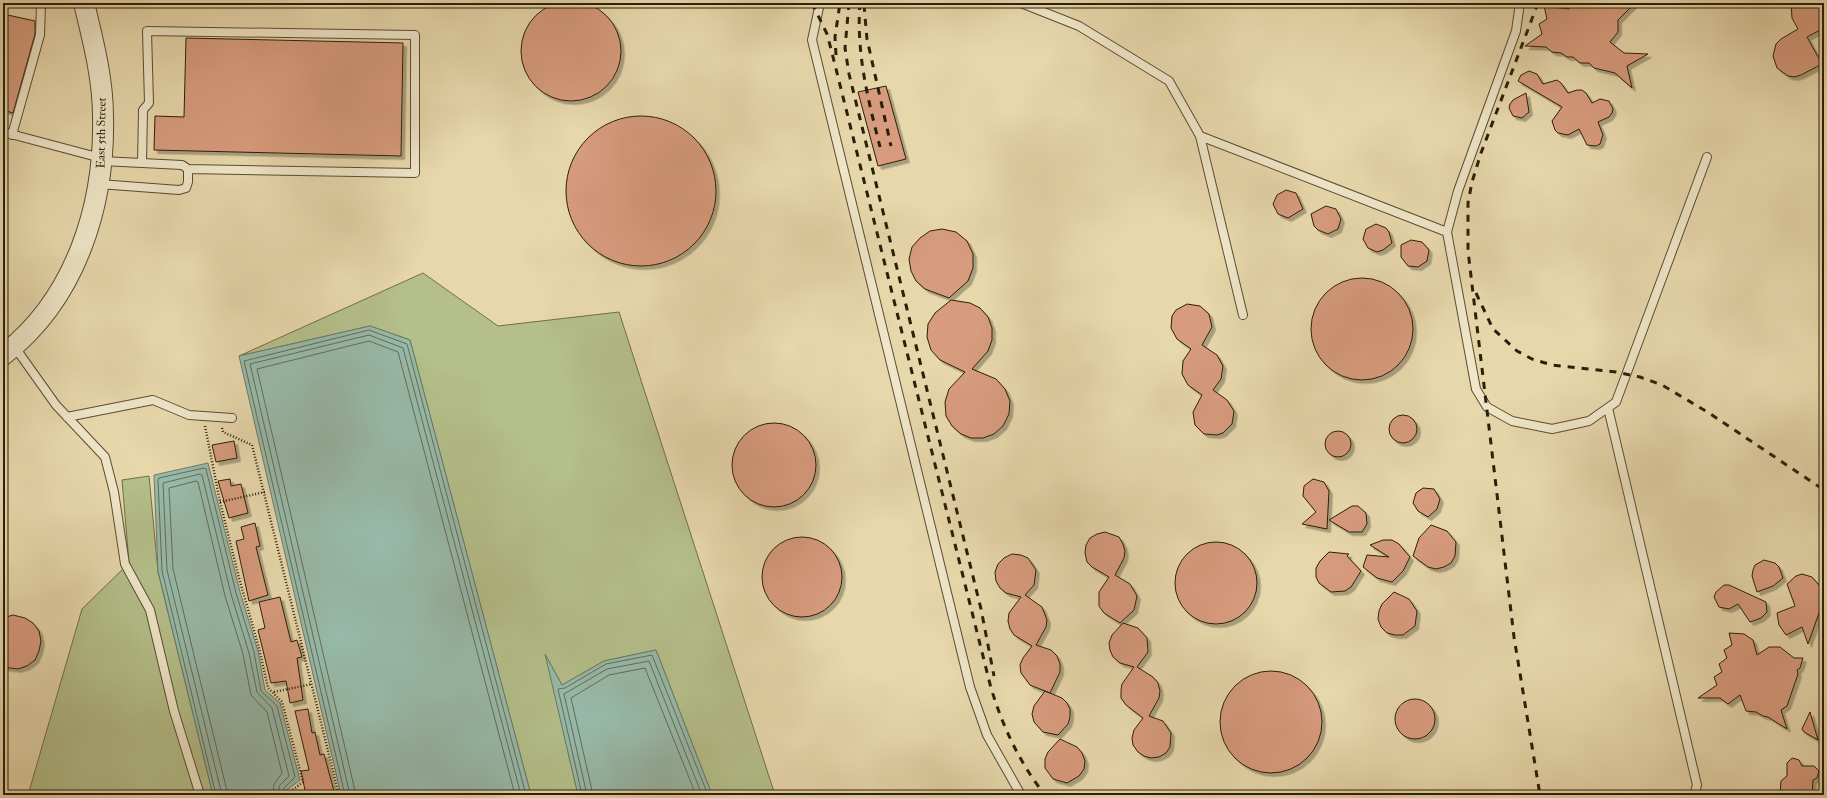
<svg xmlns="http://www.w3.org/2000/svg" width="1827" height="798" font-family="'IM FELL Double Pica',serif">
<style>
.green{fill:#b4bf8a;stroke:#706e4a}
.water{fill:#97baaa;stroke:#6c7c6a}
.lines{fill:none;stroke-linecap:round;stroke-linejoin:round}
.shore{stroke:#626c5a;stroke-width:1}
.building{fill:#d79b7d;stroke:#2c1e09;filter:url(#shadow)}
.service-casing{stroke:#5b4c32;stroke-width:10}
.tertiary-casing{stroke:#5b4c32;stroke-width:22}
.path{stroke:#2c1e09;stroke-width:2.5;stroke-dasharray:1 2;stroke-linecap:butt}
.service{stroke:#efe6c9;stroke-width:8}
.tertiary{stroke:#efe6c9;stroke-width:20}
.rail{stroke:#2c1e09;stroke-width:3;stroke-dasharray:7 7;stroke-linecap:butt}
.labels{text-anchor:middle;stroke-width:3;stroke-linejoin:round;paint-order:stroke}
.street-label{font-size:12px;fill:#2c1e09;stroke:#efe6c9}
</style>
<defs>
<filter id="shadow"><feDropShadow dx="3.5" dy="3.5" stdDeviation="0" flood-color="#0004"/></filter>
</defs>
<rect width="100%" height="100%" fill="#e7d8ac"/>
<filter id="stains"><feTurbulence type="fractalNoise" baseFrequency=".005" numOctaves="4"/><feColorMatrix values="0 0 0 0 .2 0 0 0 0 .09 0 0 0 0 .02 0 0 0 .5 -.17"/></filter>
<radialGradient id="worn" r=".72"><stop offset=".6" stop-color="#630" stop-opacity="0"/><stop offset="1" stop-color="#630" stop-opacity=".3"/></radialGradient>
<path class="green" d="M423,273L498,326L619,312L775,795H712L656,650L604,661L562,685L546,656L578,795H531L410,340L370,326L239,356Z
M149,476L158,572L213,795H28L82,609L129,563L122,480Z"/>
<path class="water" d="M370,326L410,340L531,795H341L239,356Z
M208,463L240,592L258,651L265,690L280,703L300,780L287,790L289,795H213L158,571L154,475Z
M656,650L712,795H578L545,654L562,685L604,661Z"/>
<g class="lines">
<path class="shore" d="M216,795L162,571L158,480L159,478L204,468L206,469L236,593L254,652L261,691L277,706L295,777L284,788L285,795
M222,795L167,570L163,483L200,474L202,475L231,594L249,653L257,692L272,708L289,776L279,786V795
M228,795L173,569L169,488L196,481L198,482L225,596L243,654L251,695L267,712L282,773L274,784L273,795
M345,795L244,361L369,330L407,344L526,795
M350,795L250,364L369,335L403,348L521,795
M356,795L257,369L369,341L398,352L515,795
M582,795L558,689L565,688L606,664L652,655L708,795
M587,795L564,694L607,669L649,661L702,795
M593,795L571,698L609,675L645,668L696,795"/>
</g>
<path class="building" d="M521 51a50 50 0 1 1 100 0a50 50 0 1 1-100 0Z
M1566,3H1635L1618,20V32L1610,42L1624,53L1648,54L1627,66L1632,88L1615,73L1594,68L1589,63H1580L1573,57H1567L1561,53L1552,52L1546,47L1525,46L1542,34L1539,24L1547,19L1544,6L1569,9Z
M1791,3H1824V28L1807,37L1822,64L1801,75L1795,77L1788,76L1777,68L1773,56L1776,44L1781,39L1798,29L1792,18Z
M3,14L35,21V34L13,113L3,110Z
M186,38L403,43L401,156L154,150L155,116L184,117Z
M1529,71L1537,74L1543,84L1557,80L1561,83L1568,93L1577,90H1582L1586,93L1592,103L1600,99L1609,101L1613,109L1612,113L1609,117L1598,122L1603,135L1600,144L1596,146L1587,145L1579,129L1568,135L1558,133L1555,130L1552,121L1562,107L1518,81L1521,75Z
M886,86L906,159L878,166L858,92Z
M1526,93L1529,112L1522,118L1513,116L1509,108L1510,104L1513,100Z
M566 191a75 75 0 1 1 150 0a75 75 0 1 1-150 0Z
M1286,190L1296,193L1303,209L1288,218L1278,214L1273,204L1277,195Z
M1326,206L1336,209L1341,219L1338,229L1328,234L1318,230L1314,226L1311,214Z
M1376,224L1386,228L1389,232L1392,243L1383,250L1377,252L1368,248L1363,239L1366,229Z
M942,229L956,232L967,241L973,254V268L968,281L949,298L925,289L916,281L911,271L909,259L912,247L920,238L930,231Z
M1411,240L1422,242L1429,250L1427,261L1418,267L1408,266L1401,257V245Z
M1311 329a51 51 0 1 1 102 0a51 51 0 1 1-102 0Z
M951,300L970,303L980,308L988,317L992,328V340L988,351L972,369L996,379L1005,389L1010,401L1009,414L1003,426L994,434L983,438H971L961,434L952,426L946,416L945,402L949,389L965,372L940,360L931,350L927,337L928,324L935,313Z
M1187,304L1200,306L1209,314L1212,327L1202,345L1217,355L1223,366L1221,379L1213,390L1227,400L1234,411L1232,424L1223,433L1217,435L1204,434L1195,425L1193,412L1202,395L1188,385L1182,374L1183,361L1191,349L1177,339L1171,328L1172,316L1176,310Z
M1389 429a14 14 0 1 1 28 0a14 14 0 1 1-28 0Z
M732 465a42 42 0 1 1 84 0a42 42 0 1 1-84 0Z
M1325 444a13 13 0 1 1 26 0a13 13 0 1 1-26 0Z
M234,441L237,458L216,462L212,445Z
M230,479L231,486L241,484L248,513L229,518L218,481Z
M1313,479L1324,482L1329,491L1327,529L1302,524L1316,512L1303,496L1304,486Z
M1423,488L1434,489L1440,499L1437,509L1428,517L1418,511L1413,503L1416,493Z
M1352,506H1358L1366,513L1367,524L1362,532H1349L1329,520Z
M255,523L260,546L256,547L268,595L249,601L236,541L244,539L241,527Z
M1431,525L1447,531L1456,542L1455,556L1451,563L1444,567L1436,569L1428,567L1413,556L1419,538Z
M1105,532L1119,537L1123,544L1125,551L1124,558L1115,575L1130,584L1137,596L1134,610L1120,623L1104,613L1099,606V592L1109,577L1092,567L1087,562L1085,553L1086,545L1090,538L1097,534Z
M762 577a40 40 0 1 1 80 0a40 40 0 1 1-80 0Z
M1383,540H1392L1399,544L1410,557L1403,571L1392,582L1377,578L1363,567L1367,555L1389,557L1370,545Z
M1175 583a41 41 0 1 1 82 0a41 41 0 1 1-82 0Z
M1329,552L1349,554L1347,556L1361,571L1351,587L1345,591L1331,592L1319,583L1316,577V568L1320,561Z
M1012,554L1021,555L1028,558L1036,570L1034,585L1025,595L1042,607L1047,620L1046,627L1036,645L1051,650L1057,656L1060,664V672L1050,693L1030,685L1021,673L1020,665L1023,658L1032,646L1014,635L1010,629L1008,621L1009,613L1021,597L1006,593L1000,588L996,581L995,572L998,564L1004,558Z
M1764,560L1775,563L1779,567L1783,578L1773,586L1757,592L1752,576L1753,570L1755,565Z
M1802,574L1812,577L1824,591V599L1808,644L1802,627L1786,635L1779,625L1777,613L1795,606L1787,584L1796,576Z
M1724,585H1729L1766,602L1767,612L1761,618L1750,622L1738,604L1729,609L1719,607L1714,597L1716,592Z
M1394,592L1409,599L1417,611L1415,626L1403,635H1395L1387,633L1381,627L1378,619L1379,611L1382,604Z
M280,597L291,642L297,640L302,657L297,658L303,700L290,703L286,681L271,683L258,630L265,628L259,602Z
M13,615L25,618L33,623L39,631L41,641L39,651L35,660L27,666L18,669L3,667V618Z
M1123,623L1138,628L1147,638L1148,652L1137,667L1153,677L1158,683L1160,691L1159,698L1149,716L1163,721L1171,733L1170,747L1166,753L1159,757L1151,758L1144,756L1138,752L1133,745L1132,738L1134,730L1143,718L1126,705L1121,698V690L1122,684L1134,667L1120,663L1113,657L1110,650L1109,643L1112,635Z
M1729,633L1744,634L1753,640L1757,655L1769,647H1780L1794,658H1803L1800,668L1797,670L1798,674L1787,706L1781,710L1787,729L1768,717L1763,716L1756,712L1746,711L1740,695L1728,704L1720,698H1698L1717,685L1714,677L1722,672L1719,664L1727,658L1724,650L1732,645Z
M1220 722a51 51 0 1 1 102 0a51 51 0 1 1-102 0Z
M1045,691L1062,698L1067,703L1070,709V717L1068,724L1058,735L1043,732L1034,722L1032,714L1034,706Z
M1395 719a20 20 0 1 1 40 0a20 20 0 1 1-40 0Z
M308,709L312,733L315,732L320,755L324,754L335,795H306L301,771L309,770L295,711Z
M1810,712L1818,740L1804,732L1802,729Z
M1060,739L1077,747L1082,753L1085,761L1084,769L1079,776L1067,783L1053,779L1045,768V759L1048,752Z
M1792,758L1799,760L1802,766H1814L1819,771L1817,778L1813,780L1812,795H1780L1781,781L1787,776V763Z"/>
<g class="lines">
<g class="service-casing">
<path id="service" d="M820,3L812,40L970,687L987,735L1021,795
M1021,3L1079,26L1169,81L1200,136L1447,232
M1520,3L1516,31L1458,191L1447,232L1476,389L1487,407L1512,421L1552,429L1589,421L1616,402L1707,157
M3,132L101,158
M12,135L40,35L41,3
M1200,136L1243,315
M142,163L143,110L149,103L147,31L415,35V173L188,169
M99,184L179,190L186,188L188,182V169L182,165L102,161
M14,346L56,405L105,457L114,492L125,564L150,610L174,711L200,795
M1608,408L1697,785L1694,795
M67,417L153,400L189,415L232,418"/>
</g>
<g class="tertiary-casing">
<path id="tertiary" d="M3,355C76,299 105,205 103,117C103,78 93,41 84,3"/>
</g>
<path class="path" d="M205,426L220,502L239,578L259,648L268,688L282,702L303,782L290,792L291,795
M222,428L223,432L252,445L339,795
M220,502L265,492
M274,692L312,684"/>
<use href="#service" class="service"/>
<use href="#tertiary" class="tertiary"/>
<path class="rail" d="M812,3L827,34L831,49L991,688C1003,727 1019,762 1045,795
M849,3L845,48L849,74L981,609L994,676
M860,3C856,53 868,99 880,147
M1538,3L1481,153L1472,182L1468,203V251L1514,637L1540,795
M864,5L867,39L891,146
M836,55L835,37L840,3
M1476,293L1493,329L1517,351L1532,359L1552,365L1616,372L1640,377L1662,385L1709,413L1824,490"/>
</g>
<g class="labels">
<g class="street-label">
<text transform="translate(101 133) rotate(-89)" y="4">East 5th Street</text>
</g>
</g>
<rect width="1827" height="798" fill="none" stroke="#e7d8ac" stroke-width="16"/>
<rect x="4" y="4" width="1819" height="790" fill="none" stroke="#2c1e09" stroke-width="2"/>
<rect x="8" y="8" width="1811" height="782" fill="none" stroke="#2c1e09"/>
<rect width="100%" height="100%" filter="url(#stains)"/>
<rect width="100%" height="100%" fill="url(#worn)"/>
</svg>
